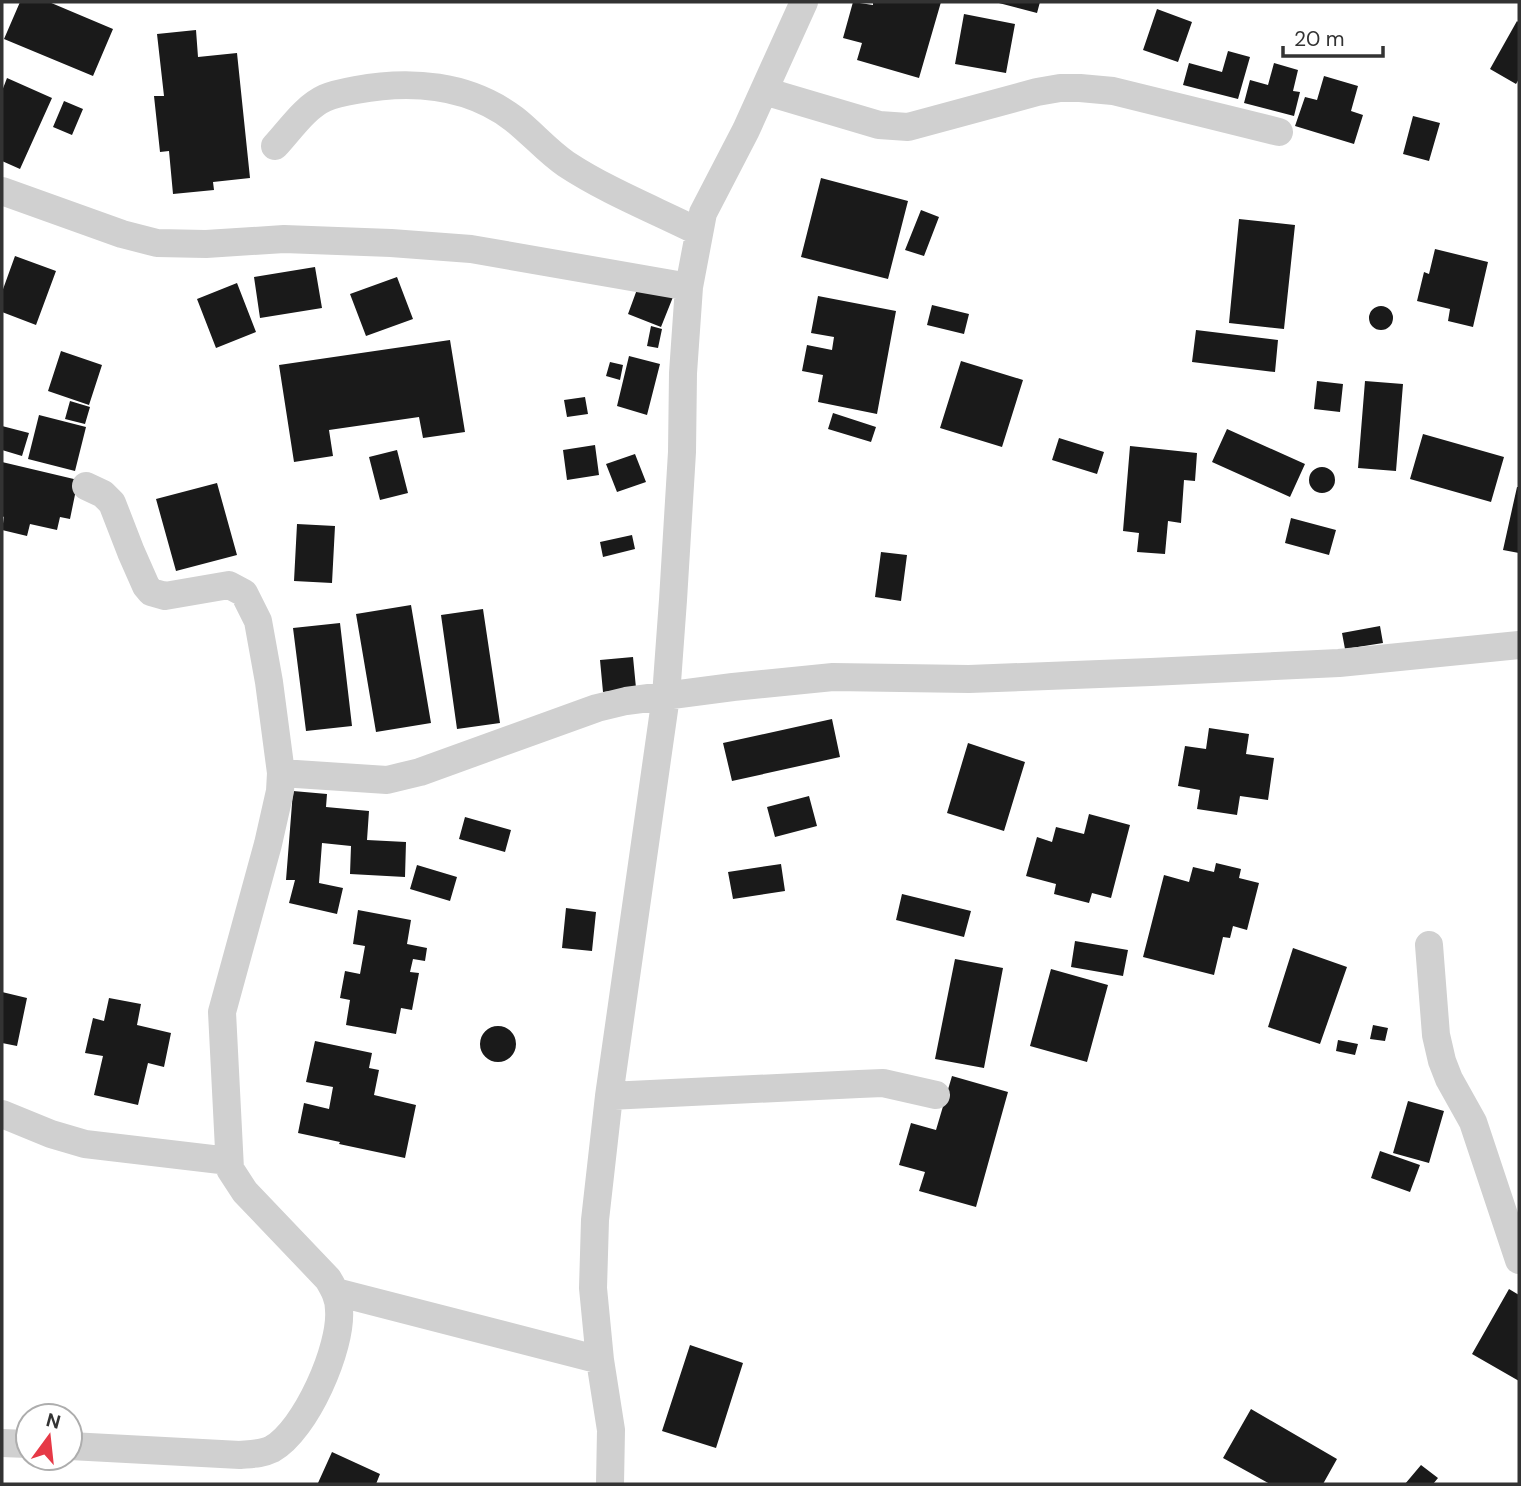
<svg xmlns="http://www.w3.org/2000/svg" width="1521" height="1486" font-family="'DM Sans',sans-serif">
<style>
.building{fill:#1a1a1a}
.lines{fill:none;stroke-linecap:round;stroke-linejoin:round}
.minor{stroke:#d0d0d0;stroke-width:28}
</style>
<rect width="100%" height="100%" fill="#fff"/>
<path class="building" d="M20,2H49L113,29L93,76L4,39Z
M853,2L873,5V2H941L919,78L857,60L862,43L843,38Z
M995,2H1040L1037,13Z
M1157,9L1192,22L1178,62L1143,50Z
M964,14L1015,24L1006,73L955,64Z
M1517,21L1519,23V79L1516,84L1490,69Z
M196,30L198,57L237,53L250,178L213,182L214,190L173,194L169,151L160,152L154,96H164L157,34Z
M1228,51L1250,57L1238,99L1183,85L1189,63L1222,72Z
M1274,63L1298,70L1293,91L1300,92L1294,116L1244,103L1250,80L1268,85Z
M1324,76L1358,86L1351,111L1363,115L1354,144L1295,126L1305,97L1317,100Z
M7,78L52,98L20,169L2,161V91Z
M64,101L83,109L72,135L53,127Z
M1413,116L1440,123L1429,161L1403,154Z
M821,178L908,201L888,279L801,257Z
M921,210L939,217L924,256L905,250Z
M1239,219L1295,225L1284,329L1229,323Z
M1435,249L1488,262L1473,327L1448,321L1450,309L1417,301L1424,272L1429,274Z
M15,256L56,271L36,325L2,312V292Z
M315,267L322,308L260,318L254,277Z
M397,277L413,319L366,336L350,294Z
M237,283L256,332L216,348L197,299Z
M639,284L673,297L661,327L628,314Z
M818,296L896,311L877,414L818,402L823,375L802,371L807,345L832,350L834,337L811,333Z
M932,305L969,314L964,334L927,325Z
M1369 318a12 12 0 1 1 24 0a12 12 0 1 1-24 0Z
M651,326L662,329L658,348L647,346Z
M1196,330L1278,340L1275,372L1192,362Z
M450,340L465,432L423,438L419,417L329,430L333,456L294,462L279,365Z
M61,351L102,365L89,405L48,391Z
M629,356L660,364L647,415L617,406Z
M961,361L1023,380L1002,447L940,428Z
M610,362L623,365L620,380L606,376Z
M1317,381L1343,384L1340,412L1314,409Z
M1365,381L1403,384L1396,471L1358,468Z
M585,397L588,414L567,417L564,400Z
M70,401L90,407L85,424L65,419Z
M833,413L876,427L871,442L828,429Z
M39,415L86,427L75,471L28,459Z
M2,426L29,433L22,456L2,450Z
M1227,429L1305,464L1290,497L1212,462Z
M1423,434L1504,457L1491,502L1410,479Z
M1059,438L1104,452L1097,474L1052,460Z
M595,445L599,475L567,480L563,450Z
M1130,446L1197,453L1195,481L1184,480L1181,523L1168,521L1165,554L1137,552L1139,533L1123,531Z
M397,450L408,493L380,500L369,457Z
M635,454L646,482L617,492L606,464Z
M2,462L78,480L70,519L60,517L57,530L30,524L27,536L2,530L4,517L2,516Z
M1309 480a13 13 0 1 1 26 0a13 13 0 1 1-26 0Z
M217,483L237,555L176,571L156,499Z
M1517,487H1519V553L1503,550Z
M1291,518L1336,530L1329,555L1285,543Z
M297,524L335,526L332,583L294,581Z
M632,535L635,549L603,557L600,542Z
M881,552L907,555L901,601L875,597Z
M411,605L431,723L376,732L356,614Z
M483,609L500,723L457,729L441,615Z
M340,623L352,726L306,731L293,628Z
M1380,626L1383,643L1345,649L1342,633Z
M633,657L636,688L603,692L600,660Z
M832,719L840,757L732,781L723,743Z
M1209,728L1249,734L1246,754L1274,758L1268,800L1240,796L1237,815L1197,809L1200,790L1178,786L1185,746L1206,749Z
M968,743L1025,762L1004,831L947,813Z
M293,791L327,794L326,807L369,811L367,840L406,842L405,877L350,874L351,846L322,843L319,883L343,888L337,914L289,903L295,880H286Z
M809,796L817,826L775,837L767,807Z
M1089,814L1130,825L1111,898L1092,893L1089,903L1054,894L1056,884L1026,876L1037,837L1052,842L1056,827L1084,834Z
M465,817L511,830L505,852L459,839Z
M1216,863L1241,869L1239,878L1259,883L1247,930L1233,926L1230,938L1223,937L1214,975L1143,957L1164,875L1189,882L1193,867L1214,872Z
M781,864L785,891L733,899L728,872Z
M417,865L457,877L450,901L410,889Z
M902,894L971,911L964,937L896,920Z
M566,908L596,912L592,951L562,948Z
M358,910L411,920L407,944L427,948L425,961L413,959L410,972L419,973L412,1010L401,1008L396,1034L346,1025L350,1000L340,998L345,971L360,974L365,946L353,944Z
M1075,941L1128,950L1123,976L1071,967Z
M1293,948L1347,967L1320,1044L1268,1027Z
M955,959L1003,968L984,1068L935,1059Z
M1051,969L1108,985L1087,1062L1030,1046Z
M2,992L27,998L17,1046L2,1043Z
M109,998L141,1004L137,1025L171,1033L164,1067L148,1063L138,1105L94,1095L103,1056L85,1053L93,1018L104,1021Z
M1373,1025L1388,1028L1385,1041L1370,1039Z
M480 1044a18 18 0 1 1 36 0a18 18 0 1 1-36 0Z
M1338,1040L1358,1044L1355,1055L1336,1051Z
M315,1041L372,1053L369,1068L379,1070L374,1095L416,1105L405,1158L339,1144L340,1142L298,1133L304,1103L329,1109L333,1087L306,1082Z
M952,1076L1008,1092L976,1207L919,1191L925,1172L899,1165L911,1123L936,1130Z
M1408,1101L1444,1111L1429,1163L1393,1153Z
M1380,1151L1420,1165L1410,1192L1371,1178Z
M1509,1289L1519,1295V1381L1472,1354Z
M690,1345L743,1363L716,1448L662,1431Z
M1251,1409L1337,1459L1323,1484H1270L1223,1458Z
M332,1452L380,1474L376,1484L318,1483Z
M1421,1465L1438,1478L1433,1484H1405Z"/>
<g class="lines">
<path class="minor" d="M764,91L879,125L908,127L1037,92L1060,88H1080L1113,91L1279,132
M275,146C290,130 305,107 325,98C334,94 345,92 356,90C410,80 468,84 514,119C532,133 547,151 566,164C607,191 655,210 699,232
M2,191L122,234L157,243L206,244L284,239L391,243L471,249L689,287
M281,773L387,780L420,772L597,708L626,701L733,687L833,677L969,679L1151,672L1339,663L1519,645
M1429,945L1436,1035L1442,1061L1449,1079L1473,1122L1519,1260
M609,1096L859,1084L883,1083L936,1095
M2,1114L51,1134L85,1144L229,1161
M336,1292L600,1360
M2,1443L28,1444
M70,1446L240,1455C251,1454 262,1454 272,1449C306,1430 342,1347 339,1310C339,1298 334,1289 328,1279L245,1192L230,1169L222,1012L268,844L280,791L281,773L269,682L258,621L244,593L229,585L165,596L151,592L146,586L131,552L112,503L103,494L86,486
M610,1484L611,1430L600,1360L593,1288L595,1220L609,1096L666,696L673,600L682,452L683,373L689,287L703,213L746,130L804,2"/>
</g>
<rect width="1521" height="1486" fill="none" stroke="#333333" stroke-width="7"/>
<g transform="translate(49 1437) rotate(15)"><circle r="33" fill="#ffffff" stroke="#adadad" stroke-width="2"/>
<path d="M0-5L12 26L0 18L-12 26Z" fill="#e63946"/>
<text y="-10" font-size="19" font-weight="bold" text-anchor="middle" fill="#333333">N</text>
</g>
<path d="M1283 46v10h100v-10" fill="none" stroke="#333333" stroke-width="3.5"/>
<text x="1294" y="46" font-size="21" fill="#333333" stroke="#ffffff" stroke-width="5" paint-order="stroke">20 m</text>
</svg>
